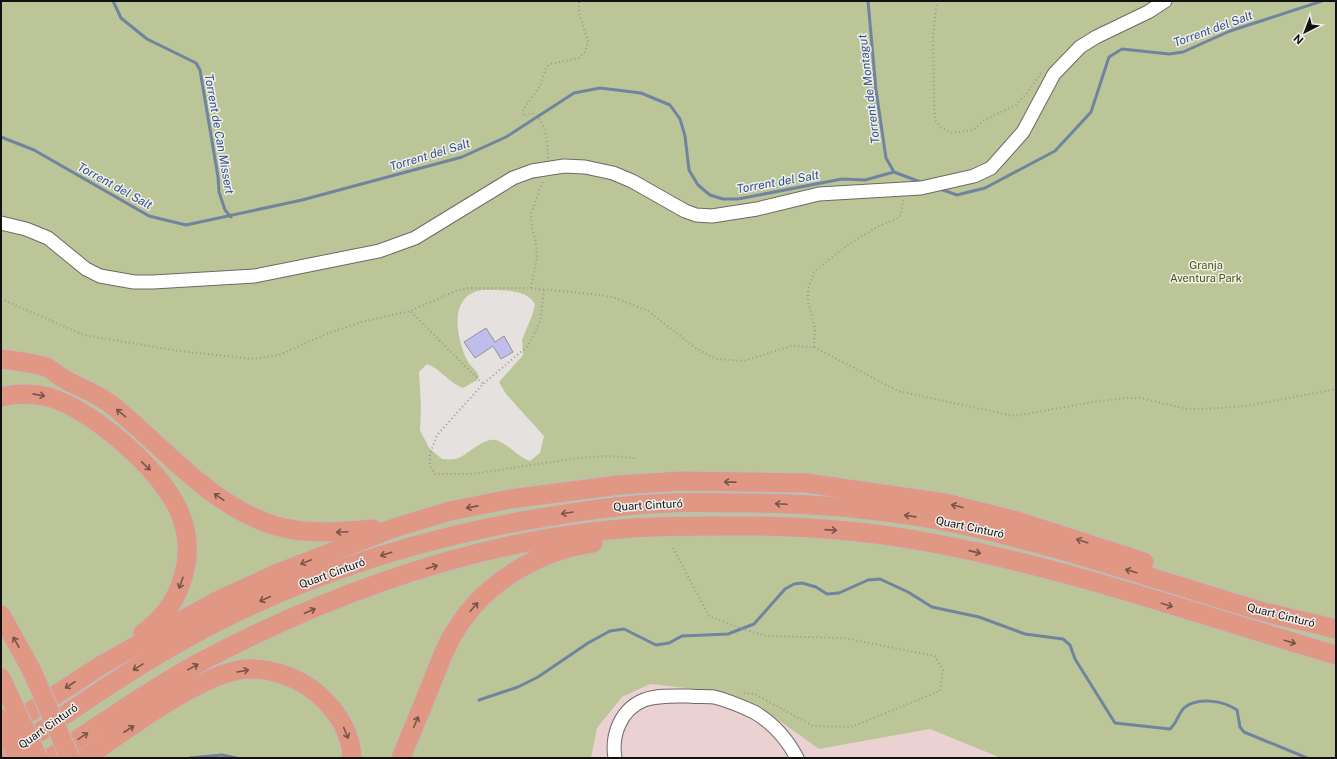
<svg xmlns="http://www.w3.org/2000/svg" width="1337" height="759" font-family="'Public Sans',sans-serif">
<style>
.industrial{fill:#ebd1d2}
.green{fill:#bcc597;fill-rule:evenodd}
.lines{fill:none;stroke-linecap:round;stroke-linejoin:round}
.stream{stroke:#7084a0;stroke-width:3}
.building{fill:#c0bdec;stroke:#929295}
.minor-casing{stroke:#6c6967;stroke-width:15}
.highway-casing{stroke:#bdbcbc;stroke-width:21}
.path{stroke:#9a9896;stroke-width:2;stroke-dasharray:1 3;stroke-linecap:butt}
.minor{stroke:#fff;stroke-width:13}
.highway{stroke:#e09783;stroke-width:19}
.highway-bridge-casing{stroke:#bdbcbc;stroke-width:21;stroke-linecap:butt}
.highway-bridge{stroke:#e09783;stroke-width:19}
.oneway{stroke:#79544a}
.labels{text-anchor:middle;stroke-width:3;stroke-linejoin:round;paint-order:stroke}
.park-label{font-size:11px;fill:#4e5708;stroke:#f1eeec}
.street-label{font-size:11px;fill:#121110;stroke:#f1eeec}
.water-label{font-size:12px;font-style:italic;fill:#2e5488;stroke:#f1eeec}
</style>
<rect width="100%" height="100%" fill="#e4e1df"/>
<path class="industrial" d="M649,684L703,690L757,705L819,749L930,729L1001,758H591L596,728L622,697Z"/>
<path class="green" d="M1,1H1336V758H1001L930,729L819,749L757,705L703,690L650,684L622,697L597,728L591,758H1ZM482,290C499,291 525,287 535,304L533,313L522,340L523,355L499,382L506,394L544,436L540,453L530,461C517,457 509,444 496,440C482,437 468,456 455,459C451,460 446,459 442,459L429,448L420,430L421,407L419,372L427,364C441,369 449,383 463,388L477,380L479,377C477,370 470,366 467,360C456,338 448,295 482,290Z"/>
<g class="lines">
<path class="stream" d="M113,1L121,18L147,39L196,63L200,70L218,177L219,192L225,210L231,217
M868,1L876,90L886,158L894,172
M1,137L34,150L149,216L186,225L302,200L462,157L506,137L574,93L600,88L641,93L670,105L680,119L685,136L689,170L698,185L710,195L723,199H738L842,179L865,180L894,172L923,183
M940,189L957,195L985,188L1055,151L1091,112L1109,57L1122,49L1169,54L1183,52L1230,31L1322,1
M479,700L518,687L538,677L588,643L610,631L624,629L656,645L669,643L682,636L728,634L754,624L785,589L794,584L802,583L816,587L827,594L839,593L868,580L880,579L908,592L932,607L979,617L1025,634L1063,639L1070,645L1075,659L1115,723L1170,729C1177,723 1178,714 1184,708C1197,696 1224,701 1237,710L1240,727L1244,732L1307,758
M190,758L222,755L236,758"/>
</g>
<path class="building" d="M486,328L495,342L504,336L513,352L501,359L493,346L475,358L464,342Z"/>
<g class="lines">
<g class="minor-casing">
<path id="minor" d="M1,223L26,229L48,238L86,269L100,276L134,282H153L255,276L379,251L415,238L513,178L532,171L564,166L585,167L613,173L632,181L685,211L696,215L712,216L757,209L819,194L921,188L974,176L991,168L1023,132L1054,74L1080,47L1096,37L1148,12L1165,1
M615,758C611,735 621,709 644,700C658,695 675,696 689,696C697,697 706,696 714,697C727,700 741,706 754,712C773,723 787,739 797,758"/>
</g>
<g class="highway-casing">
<path id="highway" d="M1,359C15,361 32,362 46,367C53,370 59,377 66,380C80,388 96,393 109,403C163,445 208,505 276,526C308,535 341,532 373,529
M1,397C17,393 33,393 49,397C93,411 158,467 178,509C199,553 182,606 143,633
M1,615L31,669
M7,727L103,664L215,602L278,573L394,528L450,511L510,499L619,485L681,481L806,483L945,503L1017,521L1144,562
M2,758C74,708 145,658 223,619C325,568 434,535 546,517C588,510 630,504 672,503C696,502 720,503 743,503C807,503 871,508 933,519C1043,540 1147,577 1254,609C1281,617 1309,622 1336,629
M50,758C97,727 144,693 193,666C316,600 452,549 591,532C636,526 681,526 727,526C799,525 872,531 943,545C1077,571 1206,617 1336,655
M85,758C124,732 201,672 247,669C272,668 300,678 319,695C337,711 351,733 352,758
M401,758C411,733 422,708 432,682C439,665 445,646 456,630C484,583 539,550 593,543"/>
</g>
<path class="path" d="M937,1L933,34L934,102L935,120L941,127L952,133L973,130L984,120L1016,105L1027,93L1041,73
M548,158C548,143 546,119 531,113L524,116L522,112L540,86L546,68L550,64L579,58L585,52L588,41L579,13V1
M531,288L537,258L536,242L532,228L531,214L543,181
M544,290L540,322L528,346L483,384L437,435L430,454V466L435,474H472L579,458L607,456L635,458
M1,299L84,335L179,351L254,359L279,355L326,334L361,322L410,311L456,291L468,288H531L601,295L615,298L648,311L697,349L716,359L744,361L791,346L814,347L898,391L1014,416L1093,402L1127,398H1141L1187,409H1204L1246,406L1336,389
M411,312L483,384
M814,347L815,329L808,302V289L814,272L846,246L877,227L898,218L901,215L903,200
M673,548L709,616L742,629L767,636L844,638L935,656L943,670L940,691L851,727L813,726L755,694L741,693"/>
<use href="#minor" class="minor"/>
<use href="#highway" class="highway"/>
<g class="highway-bridge-casing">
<path id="highway-bridge" d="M31,669L70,758
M1,678L38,758
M1,719L18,758"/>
</g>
<use href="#highway-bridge" class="highway-bridge"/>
</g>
<defs><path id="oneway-shaft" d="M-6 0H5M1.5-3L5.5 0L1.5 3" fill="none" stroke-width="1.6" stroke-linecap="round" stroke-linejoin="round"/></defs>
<g class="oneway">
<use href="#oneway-shaft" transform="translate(39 395) rotate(11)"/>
<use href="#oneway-shaft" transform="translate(121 413) rotate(-141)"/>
<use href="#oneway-shaft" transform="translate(146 466) rotate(44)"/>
<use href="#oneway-shaft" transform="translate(730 482) rotate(-179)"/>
<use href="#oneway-shaft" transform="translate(219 497) rotate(-145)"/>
<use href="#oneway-shaft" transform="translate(781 504) rotate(-177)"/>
<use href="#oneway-shaft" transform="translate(957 506) rotate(-166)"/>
<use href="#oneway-shaft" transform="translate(472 507) rotate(169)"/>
<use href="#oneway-shaft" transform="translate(567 513) rotate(171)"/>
<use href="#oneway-shaft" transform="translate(910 516) rotate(-172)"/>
<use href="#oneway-shaft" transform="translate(831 530) rotate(4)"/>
<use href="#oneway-shaft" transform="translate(342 532) rotate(177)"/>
<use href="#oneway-shaft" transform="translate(1082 541) rotate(-162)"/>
<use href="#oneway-shaft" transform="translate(975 552) rotate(13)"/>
<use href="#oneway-shaft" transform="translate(386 554) rotate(162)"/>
<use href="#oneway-shaft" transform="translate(306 562) rotate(158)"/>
<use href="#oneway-shaft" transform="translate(432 567) rotate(-17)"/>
<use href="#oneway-shaft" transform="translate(1131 571) rotate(-163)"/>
<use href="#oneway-shaft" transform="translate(181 583) rotate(109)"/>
<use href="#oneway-shaft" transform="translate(265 599) rotate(156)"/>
<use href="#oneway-shaft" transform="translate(1167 605) rotate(17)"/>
<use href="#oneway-shaft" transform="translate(474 607) rotate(-48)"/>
<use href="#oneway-shaft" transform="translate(310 611) rotate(-23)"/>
<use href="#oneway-shaft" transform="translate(16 642) rotate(-119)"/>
<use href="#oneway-shaft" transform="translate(1290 642) rotate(16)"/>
<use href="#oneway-shaft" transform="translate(138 667) rotate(149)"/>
<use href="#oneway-shaft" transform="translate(193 667) rotate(-29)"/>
<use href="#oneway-shaft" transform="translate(243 671) rotate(-10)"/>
<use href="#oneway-shaft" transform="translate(70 685) rotate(147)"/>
<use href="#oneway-shaft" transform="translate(416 722) rotate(-67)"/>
<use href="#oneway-shaft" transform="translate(129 729) rotate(-33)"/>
<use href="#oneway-shaft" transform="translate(346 733) rotate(68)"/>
<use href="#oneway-shaft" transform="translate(83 736) rotate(-34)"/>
</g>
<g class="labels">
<g class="park-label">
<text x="1206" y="269">Granja<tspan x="1206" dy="13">Aventura Park</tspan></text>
</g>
<g class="street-label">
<text transform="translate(648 505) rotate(-3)" y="4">Quart Cinturó</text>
<text transform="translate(970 527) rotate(12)" y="4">Quart Cinturó</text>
<text transform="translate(332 573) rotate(-20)" y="4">Quart Cinturó</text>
<text transform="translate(1281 615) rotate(14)" y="4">Quart Cinturó</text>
<text transform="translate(48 726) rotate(-35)" y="4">Quart Cinturó</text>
</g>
<g class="water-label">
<text transform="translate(1213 29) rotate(-20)" y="4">Torrent del Salt</text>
<text transform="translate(869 89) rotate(-97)" y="4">Torrent de Montagut</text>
<text transform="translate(219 134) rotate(80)" y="4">Torrent de Can Missert</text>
<text transform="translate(430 155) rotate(-17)" y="4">Torrent del Salt</text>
<text transform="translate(778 182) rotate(-10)" y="4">Torrent del Salt</text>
<text transform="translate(115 186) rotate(29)" y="4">Torrent del Salt</text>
</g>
</g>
<rect width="1337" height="759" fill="none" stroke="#121110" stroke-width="4"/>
<g transform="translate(1305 32) rotate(222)" stroke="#f1eeec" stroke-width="3" paint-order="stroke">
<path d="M0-3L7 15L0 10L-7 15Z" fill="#121110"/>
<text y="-6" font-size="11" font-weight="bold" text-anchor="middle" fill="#121110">N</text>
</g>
</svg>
